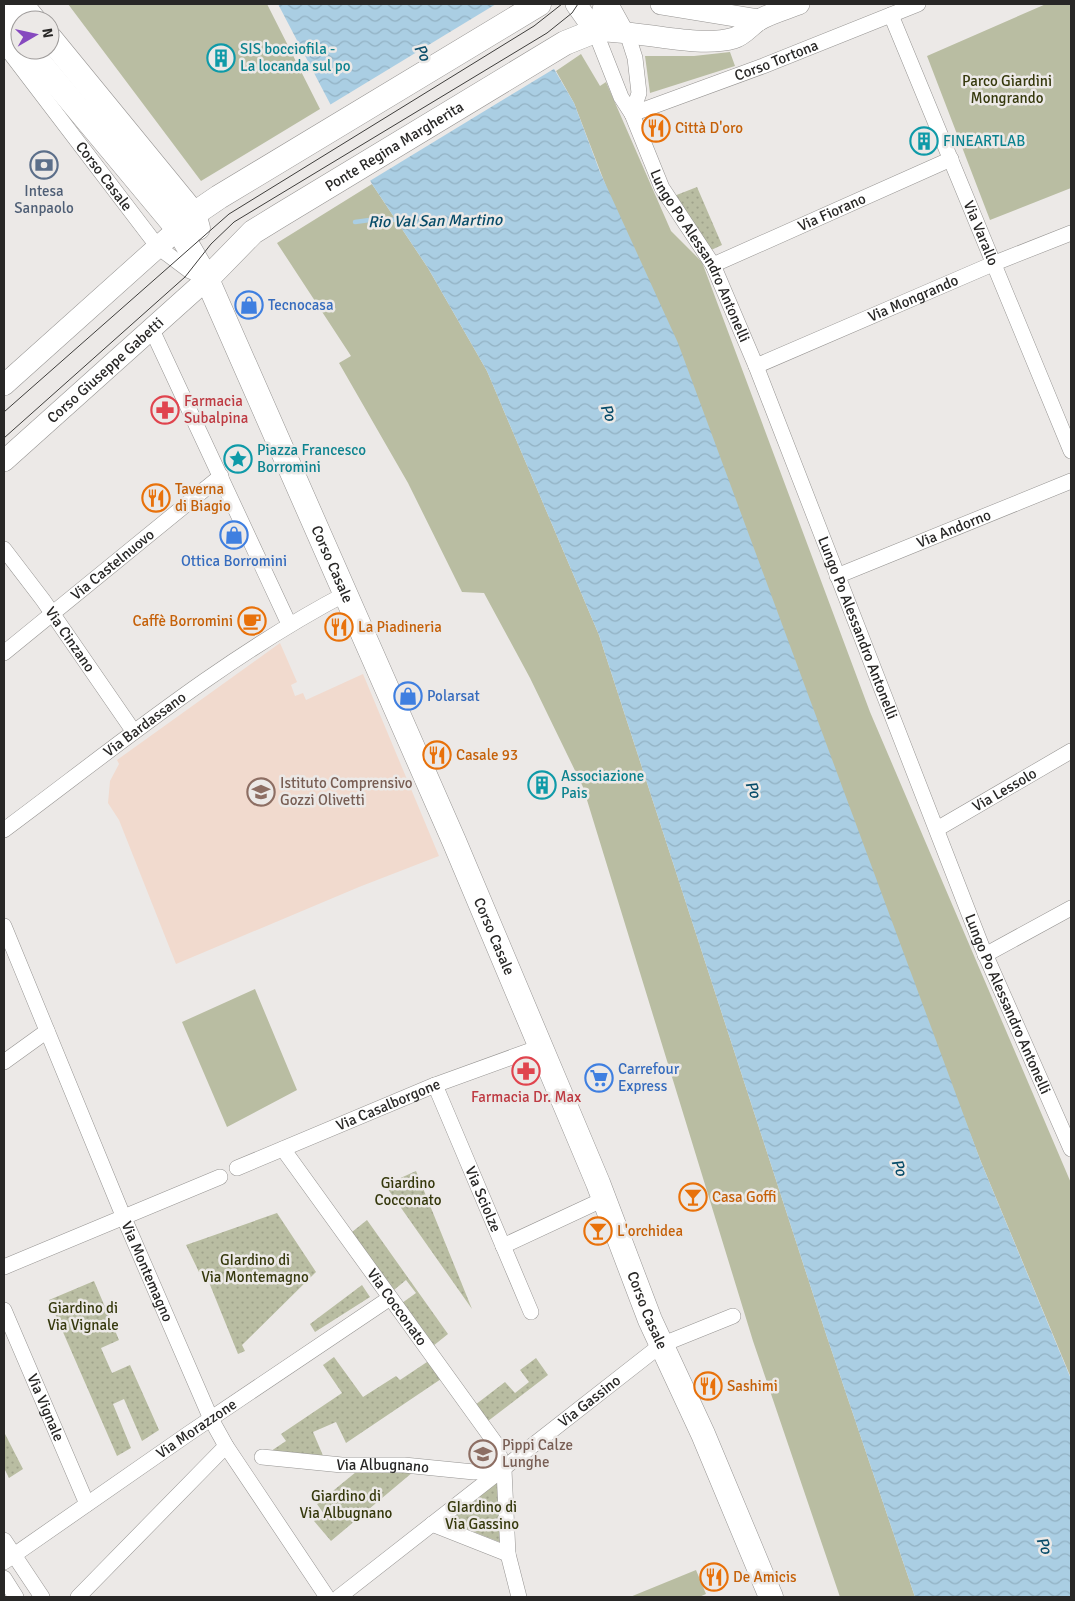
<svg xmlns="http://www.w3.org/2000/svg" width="1075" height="1601" font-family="Signika,sans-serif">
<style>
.education{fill:#f1dace}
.green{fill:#b9bda2}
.garden{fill:url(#garden-dots)}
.water{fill:url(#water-waves)}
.pier{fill:#ece9e7}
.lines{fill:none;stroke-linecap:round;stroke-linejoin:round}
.stream{stroke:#aacee3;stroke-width:4.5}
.street-casing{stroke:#969492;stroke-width:16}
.secondary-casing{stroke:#969492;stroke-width:22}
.primary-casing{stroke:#969492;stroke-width:25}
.street{stroke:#fff;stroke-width:15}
.secondary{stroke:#fff;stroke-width:21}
.primary{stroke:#fff;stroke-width:24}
.tram{stroke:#3f3e3c;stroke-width:1}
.labels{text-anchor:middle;stroke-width:5;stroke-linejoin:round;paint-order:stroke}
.culture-label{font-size:15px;fill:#0d838f;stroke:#ece9e7;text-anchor:start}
.street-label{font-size:15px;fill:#282726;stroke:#ece9e7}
.park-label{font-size:15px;fill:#36390d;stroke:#ece9e7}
.food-label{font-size:15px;fill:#c56008;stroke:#ece9e7;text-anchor:start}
.service-label{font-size:15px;fill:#4e5e75;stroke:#ece9e7}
.shop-label{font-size:15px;fill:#366cbe;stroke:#ece9e7;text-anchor:start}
.health-label{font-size:15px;fill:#be3a42;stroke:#ece9e7;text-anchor:start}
.education-label{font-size:15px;fill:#785e54;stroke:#ece9e7;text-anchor:start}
.water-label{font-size:16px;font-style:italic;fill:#084c69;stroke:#ece9e7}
</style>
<defs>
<pattern id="garden-dots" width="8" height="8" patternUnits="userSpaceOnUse" patternTransform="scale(1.25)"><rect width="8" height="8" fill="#b9bda2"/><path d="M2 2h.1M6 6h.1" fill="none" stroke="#9fa28b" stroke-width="1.8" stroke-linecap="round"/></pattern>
<pattern id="water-waves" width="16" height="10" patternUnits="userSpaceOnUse" patternTransform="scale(1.25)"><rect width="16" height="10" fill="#aacee3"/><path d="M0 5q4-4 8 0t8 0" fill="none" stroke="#92b1c3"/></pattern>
</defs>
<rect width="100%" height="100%" fill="#ece9e7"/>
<path class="education" d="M280,643L297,682L291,685L295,696L303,693L306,700L363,674L439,856L359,887L176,964L119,820L108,803L110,781L119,764L117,760Z"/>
<path class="green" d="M68,4H267L320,109L201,181Z
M1046,4H1071V188L990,220L927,56Z
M730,52L735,66L650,93L645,56H694Z
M581,54L600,86L606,82L671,231L702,262L870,712L1071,1183V1378L981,1162L574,103L556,71Z
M372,184L428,268L487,371L599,635L827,1337L915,1597H840L753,1341L583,787L530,678L484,593L462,592L408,483L339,363L351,356L277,243Z
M255,989L297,1090L227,1127L182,1022Z
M696,1570L706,1594L699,1597H630Z"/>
<path class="garden" d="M697,187L722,245L709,251L674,196Z
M416,1171L472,1309L385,1185Z
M277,1213L316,1272L242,1345L245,1351L238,1354L204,1270L199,1272L186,1245Z
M367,1220L448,1334L433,1346L402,1303L416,1293L406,1280L394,1290L352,1232Z
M94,1281L119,1340L101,1348L112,1373L130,1365L159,1430L142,1441L124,1399L113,1404L131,1448L117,1456L49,1300Z
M362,1285L370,1297L315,1332L310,1324Z
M334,1357L363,1397L396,1376L400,1380L430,1360L444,1377L346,1443L336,1422L313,1432L324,1458L271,1451L286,1441L281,1434L342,1393L323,1365Z
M536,1358L548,1375L488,1421L475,1405L505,1382L515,1393L529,1382L520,1370Z
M4,1432L23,1469L9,1478L4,1468Z
M356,1472H413L331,1541L314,1521L324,1514L317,1504Z
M498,1481L502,1543L446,1521Z"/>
<path class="water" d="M278,4H516L574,103L600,172L678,343L981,1162L1071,1379V1597H915L827,1337L599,635L487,371L428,268L372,184Z"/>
<path class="pier" d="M496,4H519L557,67L368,182L328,106Z"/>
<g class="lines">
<path class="stream" d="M355,222L377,219L401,220"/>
<g class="street-casing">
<g id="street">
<path d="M611,4L627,33L635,58L639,93L632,114"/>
<path id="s1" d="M891,15L1071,451"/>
<path id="s2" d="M595,31L621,97L632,114L662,188L713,265L756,366L982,947L1071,1149"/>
<path id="s3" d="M4,45L158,247L190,271L206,278"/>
<path id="s4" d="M632,114L763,66L918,4"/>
<path id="s5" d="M713,265L951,159"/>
<path d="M152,330L289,624"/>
<path id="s6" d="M756,366L995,263L1071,233"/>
<path id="s7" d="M4,549L43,600L134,732"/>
<path id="s8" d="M837,576L1071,481"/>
<path id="s9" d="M4,653L221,476"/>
<path id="s10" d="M937,829L1071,751"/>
<path id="s11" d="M4,830C113,749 226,656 347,593"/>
<path id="s12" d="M4,926L124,1218L211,1419L226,1446L327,1597"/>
<path d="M985,955L1071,908"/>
<path d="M4,1062L47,1031"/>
<path id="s13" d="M435,1085L531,1312"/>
<path id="s14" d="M283,1149L496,1444L504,1470L508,1554L519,1597"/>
<path id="s15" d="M237,1168L435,1085L540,1047"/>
<path d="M503,1246L604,1199"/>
<path d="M4,1267L220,1177"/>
<path id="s16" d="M4,1310L87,1504"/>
<path id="s17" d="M262,1457L342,1465H404L474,1472L503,1470"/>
<path d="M432,1524L508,1554"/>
<path d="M4,1540L42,1597"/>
<path id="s18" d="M4,1562L188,1434L390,1298"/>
<path d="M4,1578L16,1597"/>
<path d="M78,1597L226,1446"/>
<path id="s19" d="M339,1597L661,1345L733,1316"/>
</g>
</g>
<g class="secondary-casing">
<g id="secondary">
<path d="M576,4L595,31C635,29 697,49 734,38C744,35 751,25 759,20C771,13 786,9 799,4"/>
<path d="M661,4L759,20"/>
<path d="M4,385L178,229"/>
<path id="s20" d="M4,461L207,279"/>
</g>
</g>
<g class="primary-casing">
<g id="primary">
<path d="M21,4L34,20"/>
<path d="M4,16L20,38"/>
<path d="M50,38L194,214L198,228"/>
<path id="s21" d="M29,50L178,229L207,279L454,841L598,1183L650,1320L703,1434L771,1597"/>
<path d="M178,229L194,214L219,197L539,4"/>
<path id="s22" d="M207,279L253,232L279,216L565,43L595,31L603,16L606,4"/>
</g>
</g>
<use href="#street" class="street"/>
<use href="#secondary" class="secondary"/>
<use href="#primary" class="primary"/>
<path class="tram" d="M4,412L229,214L534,26L562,4
M4,438L185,277L211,244L234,222L547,33L572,13L578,4"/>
</g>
<defs>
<g id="building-ring" transform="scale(1.4375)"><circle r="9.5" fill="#ece9e7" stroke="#0f9aa8" stroke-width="1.5"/><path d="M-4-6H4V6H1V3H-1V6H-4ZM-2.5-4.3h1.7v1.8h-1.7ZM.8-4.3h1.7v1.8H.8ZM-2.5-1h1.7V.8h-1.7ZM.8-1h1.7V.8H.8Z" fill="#0f9aa8"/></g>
<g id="restaurant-ring" transform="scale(1.4375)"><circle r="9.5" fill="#ece9e7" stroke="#e8710a" stroke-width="1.5"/><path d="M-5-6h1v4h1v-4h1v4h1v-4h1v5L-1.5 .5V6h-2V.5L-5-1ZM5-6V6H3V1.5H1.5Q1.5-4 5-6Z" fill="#e8710a"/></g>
<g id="bank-ring" transform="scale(1.4375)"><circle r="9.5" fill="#ece9e7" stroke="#5c6f8a" stroke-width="1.5"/><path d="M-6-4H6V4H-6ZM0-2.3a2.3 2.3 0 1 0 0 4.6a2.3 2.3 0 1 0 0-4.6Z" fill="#5c6f8a"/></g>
<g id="shop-ring" transform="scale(1.4375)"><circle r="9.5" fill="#ece9e7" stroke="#3f7fe0" stroke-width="1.5"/><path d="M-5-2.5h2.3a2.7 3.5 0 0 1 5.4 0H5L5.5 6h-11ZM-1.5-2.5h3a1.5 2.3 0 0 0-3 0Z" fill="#3f7fe0"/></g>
<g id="pharmacy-ring" transform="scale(1.4375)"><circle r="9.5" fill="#ece9e7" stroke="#e0444e" stroke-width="1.5"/><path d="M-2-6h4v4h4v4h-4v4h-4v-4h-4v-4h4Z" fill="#e0444e"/></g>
<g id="sight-ring" transform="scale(1.4375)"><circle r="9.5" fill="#ece9e7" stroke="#0f9aa8" stroke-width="1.5"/><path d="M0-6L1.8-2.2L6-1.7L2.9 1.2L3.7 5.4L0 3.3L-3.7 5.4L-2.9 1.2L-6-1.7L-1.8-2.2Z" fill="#0f9aa8"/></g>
<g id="cafe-ring" transform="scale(1.4375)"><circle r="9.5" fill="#ece9e7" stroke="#e8710a" stroke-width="1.5"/><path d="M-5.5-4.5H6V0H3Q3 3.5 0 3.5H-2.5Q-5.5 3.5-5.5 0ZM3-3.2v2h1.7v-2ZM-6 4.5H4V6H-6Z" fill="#e8710a"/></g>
<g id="school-ring" transform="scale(1.4375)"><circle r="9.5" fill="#ece9e7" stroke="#8d6e63" stroke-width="1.5"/><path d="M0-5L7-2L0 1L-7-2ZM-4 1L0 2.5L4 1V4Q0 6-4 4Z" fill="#8d6e63"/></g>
<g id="supermarket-ring" transform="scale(1.4375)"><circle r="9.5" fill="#ece9e7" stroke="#3f7fe0" stroke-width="1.5"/><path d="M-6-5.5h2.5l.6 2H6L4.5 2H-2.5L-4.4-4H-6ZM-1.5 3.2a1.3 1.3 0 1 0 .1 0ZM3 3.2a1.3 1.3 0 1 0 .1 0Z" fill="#3f7fe0"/></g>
<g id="bar-ring" transform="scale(1.4375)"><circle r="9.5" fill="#ece9e7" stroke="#e8710a" stroke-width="1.5"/><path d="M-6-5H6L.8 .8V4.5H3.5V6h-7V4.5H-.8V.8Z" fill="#e8710a"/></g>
</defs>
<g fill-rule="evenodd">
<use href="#building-ring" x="221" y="58"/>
<use href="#restaurant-ring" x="656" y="128"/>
<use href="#building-ring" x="924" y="141"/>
<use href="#bank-ring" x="44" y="165"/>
<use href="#shop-ring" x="249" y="305"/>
<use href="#pharmacy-ring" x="165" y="410"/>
<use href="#sight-ring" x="238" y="459"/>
<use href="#restaurant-ring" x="156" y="498"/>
<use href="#shop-ring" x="234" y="535"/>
<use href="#cafe-ring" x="252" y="621"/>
<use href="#restaurant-ring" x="339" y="627"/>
<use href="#shop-ring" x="408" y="696"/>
<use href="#restaurant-ring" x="437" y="755"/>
<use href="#building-ring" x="542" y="785"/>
<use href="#school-ring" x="261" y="792"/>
<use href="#pharmacy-ring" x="526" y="1071"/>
<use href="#supermarket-ring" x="599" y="1078"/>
<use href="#bar-ring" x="693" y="1197"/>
<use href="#bar-ring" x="598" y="1231"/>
<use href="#restaurant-ring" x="708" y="1386"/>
<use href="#school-ring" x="483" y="1454"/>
<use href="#restaurant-ring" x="714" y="1577"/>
</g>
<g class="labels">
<g class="culture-label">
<text x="240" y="54">SIS bocciofila -<tspan x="240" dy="17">La locanda sul po</tspan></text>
<text x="943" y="146">FINEARTLAB</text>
<text x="257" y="455">Piazza Francesco<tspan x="257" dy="17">Borromini</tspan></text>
<text x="561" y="781">Associazione<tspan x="561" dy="17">Pais</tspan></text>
</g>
<g class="street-label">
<text dy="5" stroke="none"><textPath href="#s4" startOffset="154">Corso Tortona</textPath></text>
<text dy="5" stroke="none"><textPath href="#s22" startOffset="231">Ponte Regina Margherita</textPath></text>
<text dy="5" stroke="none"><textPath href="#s3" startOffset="165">Corso Casale</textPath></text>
<text dy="5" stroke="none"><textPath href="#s5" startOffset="130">Via Fiorano</textPath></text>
<text dy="5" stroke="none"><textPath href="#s1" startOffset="236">Via Varallo</textPath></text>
<text dy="5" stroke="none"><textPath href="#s2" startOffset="249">Lungo Po Alessandro Antonelli</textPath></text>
<text dy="5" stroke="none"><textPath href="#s6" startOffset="171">Via Mongrando</textPath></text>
<text dy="5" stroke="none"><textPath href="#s20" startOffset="136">Corso Giuseppe Gabetti</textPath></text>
<text dy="5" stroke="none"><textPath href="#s8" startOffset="126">Via Andorno</textPath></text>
<text dy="5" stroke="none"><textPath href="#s9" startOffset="140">Via Castelnuovo</textPath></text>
<text dy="5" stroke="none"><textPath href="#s21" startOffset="602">Corso Casale</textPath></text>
<text dy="5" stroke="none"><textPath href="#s2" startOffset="654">Lungo Po Alessandro Antonelli</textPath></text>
<text dy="5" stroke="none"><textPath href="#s7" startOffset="112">Via Cinzano</textPath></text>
<text dy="5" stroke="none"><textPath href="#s11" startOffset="176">Via Bardassano</textPath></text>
<text dy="5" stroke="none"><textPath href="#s10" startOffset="78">Via Lessolo</textPath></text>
<text dy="5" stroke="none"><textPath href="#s21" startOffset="1008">Corso Casale</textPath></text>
<text dy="5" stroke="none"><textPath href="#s2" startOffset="1059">Lungo Po Alessandro Antonelli</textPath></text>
<text dy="5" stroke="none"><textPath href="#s15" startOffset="164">Via Casalborgone</textPath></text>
<text dy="5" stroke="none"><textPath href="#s13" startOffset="124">Via Sciolze</textPath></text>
<text dy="5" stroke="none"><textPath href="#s12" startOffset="374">Via Montemagno</textPath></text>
<text dy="5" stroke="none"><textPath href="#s14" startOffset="195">Via Cocconato</textPath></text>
<text dy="5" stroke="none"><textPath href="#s21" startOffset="1412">Corso Casale</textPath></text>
<text dy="5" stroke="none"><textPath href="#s19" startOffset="318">Via Gassino</textPath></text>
<text dy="5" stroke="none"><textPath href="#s16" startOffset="106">Via Vignale</textPath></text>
<text dy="5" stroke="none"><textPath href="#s18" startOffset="234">Via Morazzone</textPath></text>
<text dy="5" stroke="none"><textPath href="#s17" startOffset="121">Via Albugnano</textPath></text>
</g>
<g class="park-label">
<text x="1007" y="86">Parco Giardini<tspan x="1007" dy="17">Mongrando</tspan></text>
<text x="408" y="1188">Giardino<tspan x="408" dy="17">Cocconato</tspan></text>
<text x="255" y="1265">GIardino di<tspan x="255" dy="17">Via Montemagno</tspan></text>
<text x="83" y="1313">Giardino di<tspan x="83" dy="17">Via Vignale</tspan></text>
<text x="346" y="1501">Giardino di<tspan x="346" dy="17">Via Albugnano</tspan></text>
<text x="482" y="1512">GIardino di<tspan x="482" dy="17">Via Gassino</tspan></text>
</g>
<g class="food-label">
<text x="675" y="133">Città D'oro</text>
<text x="175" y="494">Taverna<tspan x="175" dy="17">di Biagio</tspan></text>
<text x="233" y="626" text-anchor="end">Caffè Borromini</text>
<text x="358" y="632">La Piadineria</text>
<text x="456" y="760">Casale 93</text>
<text x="712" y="1202">Casa Goffi</text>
<text x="617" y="1236">L'orchidea</text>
<text x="727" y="1391">Sashimi</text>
<text x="733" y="1582">De Amicis</text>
</g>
<g class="service-label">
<text x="44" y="196">Intesa<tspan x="44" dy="17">Sanpaolo</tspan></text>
</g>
<g class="shop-label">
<text x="268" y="310">Tecnocasa</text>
<text x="234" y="566" text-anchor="middle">Ottica Borromini</text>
<text x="427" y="701">Polarsat</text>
<text x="618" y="1074">Carrefour<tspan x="618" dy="17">Express</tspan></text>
</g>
<g class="health-label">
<text x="184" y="406">Farmacia<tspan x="184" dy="17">Subalpina</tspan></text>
<text x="526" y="1102" text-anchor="middle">Farmacia Dr. Max</text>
</g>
<g class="education-label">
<text x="280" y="788">Istituto Comprensivo<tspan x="280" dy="17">Gozzi Olivetti</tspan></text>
<text x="502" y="1450">Pippi Calze<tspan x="502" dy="17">Lunghe</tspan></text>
</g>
<g class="water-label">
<text transform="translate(423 52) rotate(61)" y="6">Po</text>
<text transform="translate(435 220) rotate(-1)" y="6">Rio Val San Martino</text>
<text transform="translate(609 412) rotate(69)" y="6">Po</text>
<text transform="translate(754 789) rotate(69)" y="6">Po</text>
<text transform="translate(900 1167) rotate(69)" y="6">Po</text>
<text transform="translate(1045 1545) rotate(69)" y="6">Po</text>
</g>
</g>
<rect width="1075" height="1601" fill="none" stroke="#282726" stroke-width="10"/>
<g transform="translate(35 35) rotate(81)"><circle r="24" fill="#ece9e7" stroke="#9e9b9a"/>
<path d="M0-4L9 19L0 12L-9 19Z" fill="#8649bf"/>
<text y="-8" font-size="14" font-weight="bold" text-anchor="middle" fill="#282726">N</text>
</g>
</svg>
